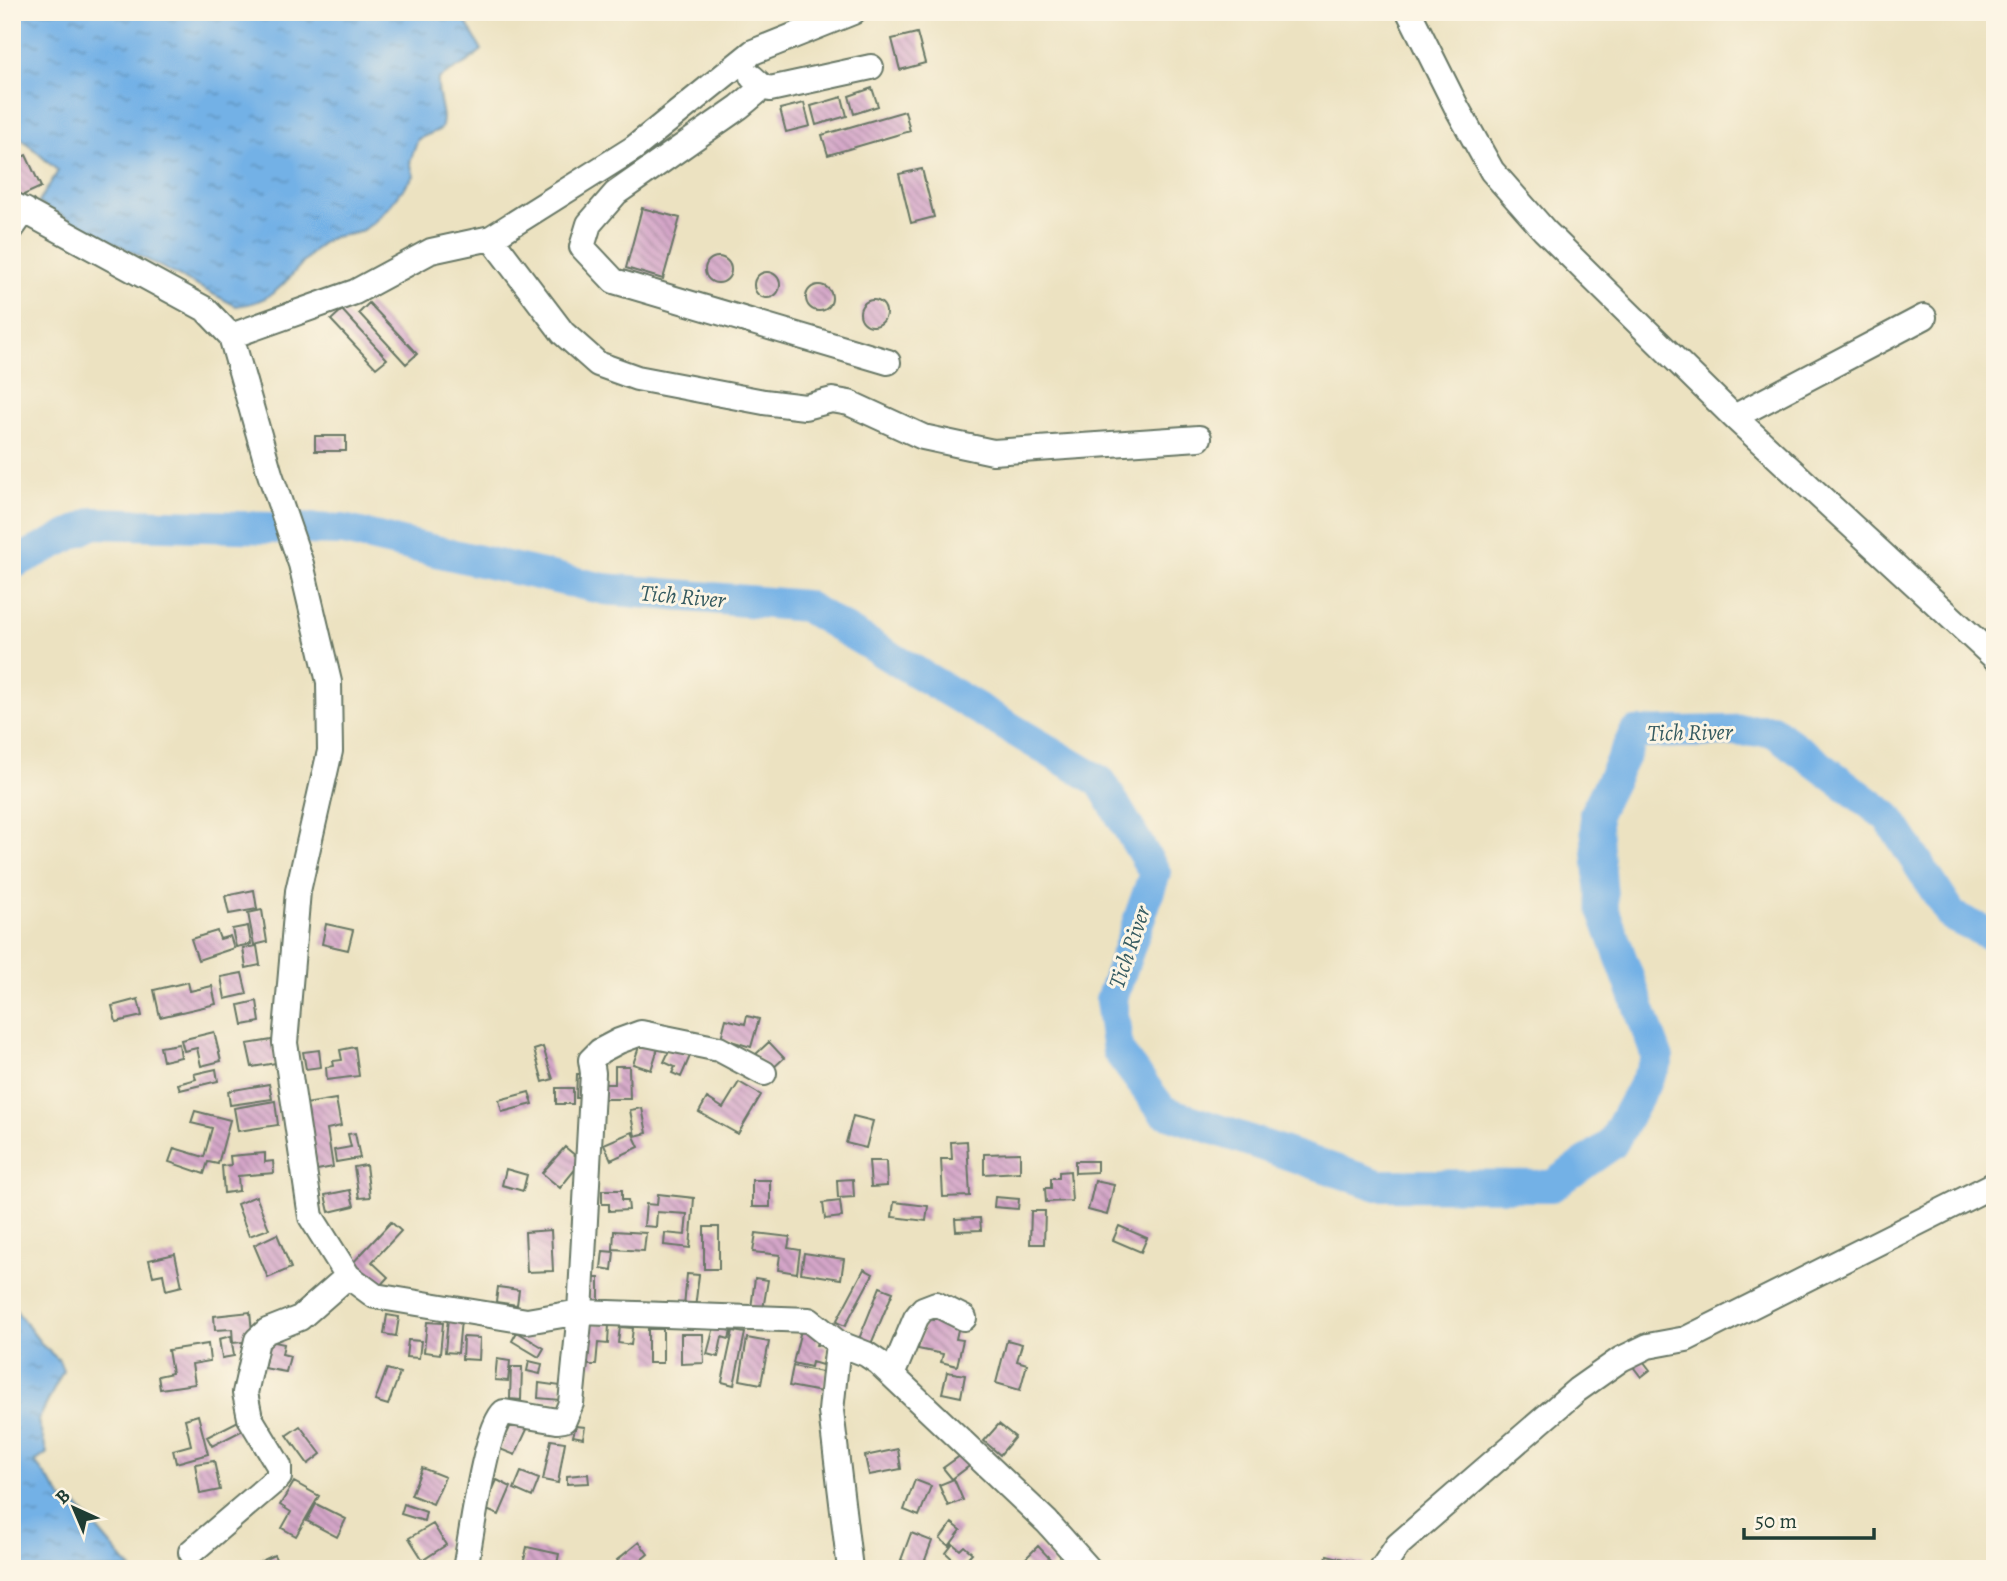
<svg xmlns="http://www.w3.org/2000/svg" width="2007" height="1581" font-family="Alegreya,serif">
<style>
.water{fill:url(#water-ripples);stroke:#49778d;stroke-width:2}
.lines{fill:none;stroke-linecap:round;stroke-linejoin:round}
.river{stroke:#73b1e6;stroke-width:32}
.building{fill:url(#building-back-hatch)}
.minor-casing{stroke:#677765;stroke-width:28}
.minor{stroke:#fff;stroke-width:24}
.labels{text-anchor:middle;stroke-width:6;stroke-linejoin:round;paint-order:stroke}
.water-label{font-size:23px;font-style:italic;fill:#345a60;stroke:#fcf5e5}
</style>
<defs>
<pattern id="water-ripples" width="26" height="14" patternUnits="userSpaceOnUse" patternTransform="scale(1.75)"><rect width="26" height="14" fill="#73b1e6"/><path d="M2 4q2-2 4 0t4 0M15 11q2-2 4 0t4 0" fill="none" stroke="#5e91bb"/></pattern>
<pattern id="building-back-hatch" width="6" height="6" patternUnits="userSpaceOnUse" patternTransform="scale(1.75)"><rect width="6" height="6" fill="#d4a5c8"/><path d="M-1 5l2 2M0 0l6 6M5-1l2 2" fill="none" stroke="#ab88a3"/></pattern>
</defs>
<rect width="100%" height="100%" fill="#fcf5e5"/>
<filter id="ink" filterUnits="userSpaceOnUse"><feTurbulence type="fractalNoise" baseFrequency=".0143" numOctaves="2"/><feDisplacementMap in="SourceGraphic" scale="14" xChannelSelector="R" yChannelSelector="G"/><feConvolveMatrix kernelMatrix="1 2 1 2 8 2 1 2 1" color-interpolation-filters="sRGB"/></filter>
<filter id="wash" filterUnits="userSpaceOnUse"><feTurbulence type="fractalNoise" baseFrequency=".00686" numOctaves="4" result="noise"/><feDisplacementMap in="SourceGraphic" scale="28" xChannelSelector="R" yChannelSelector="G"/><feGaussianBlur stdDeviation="1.57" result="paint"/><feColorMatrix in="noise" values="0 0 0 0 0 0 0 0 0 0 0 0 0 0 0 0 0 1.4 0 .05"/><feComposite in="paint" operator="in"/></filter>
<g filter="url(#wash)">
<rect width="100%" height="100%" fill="#ece2c1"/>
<path class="water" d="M12,12H460L482,50L469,61L438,79C436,99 447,114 441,129L418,139L410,162L414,176C398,194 383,219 361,231C350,237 333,233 321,244C290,271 282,302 236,306L38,203L58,171L12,130Z
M12,1305L43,1346L59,1360L63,1371L38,1421L47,1453L35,1462L66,1503L77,1505L131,1569H12Z"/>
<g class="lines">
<path class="river" d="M12,564L94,523L343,530L604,589L805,606L1101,782L1155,873L1111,1000L1118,1051L1163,1111L1378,1185L1552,1186L1612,1144L1658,1059L1603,909L1595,814L1635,733L1772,730L1888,817L1952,916L1995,937"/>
</g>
<g id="blocks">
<path class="building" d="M917,33L925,63L900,70L892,39Z
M872,88L878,106L854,114L849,96Z
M842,97L847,116L816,125L811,106Z
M804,103L810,126L786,132L780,109Z
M905,111L910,131L828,155L822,135Z
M26,155L41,187L17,198L12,188V162Z
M922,169L934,217L911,223L899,174Z
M642,208L680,218L663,279L626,268Z
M705 270a13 13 0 1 1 26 0a13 13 0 1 1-26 0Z
M754 285a13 13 0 1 1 26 0a13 13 0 1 1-26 0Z
M806 298a13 13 0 1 1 26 0a13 13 0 1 1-26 0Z
M860 313a13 13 0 1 1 26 0a13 13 0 1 1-26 0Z
M369,303L417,354L406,364L359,313Z
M342,310L387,359L376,368L331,320Z
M315,436H346V451H315Z
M254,890L257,909L229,914L225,896Z
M262,910L267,942L254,945L248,913Z
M326,924L353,930L348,950L322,944Z
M248,926L251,944L236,947L232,929Z
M217,931L220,939L230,936L234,948L198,960L191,939Z
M257,946L260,965L246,968L243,948Z
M242,973L247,994L225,999L221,977Z
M188,982L190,991L212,986L216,1004L160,1017L154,990Z
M138,999L142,1016L116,1022L112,1006Z
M257,1001L260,1022L243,1025L239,1005Z
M747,1016L759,1019L751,1047L721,1038L726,1019L745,1024Z
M214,1032L221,1061L201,1066L197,1048L184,1051L181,1040Z
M644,1033L661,1039L651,1070L633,1064Z
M272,1040L276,1063L252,1067L247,1044Z
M769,1042L784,1058L770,1071L755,1055Z
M179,1044L181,1057L163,1061L160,1047Z
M355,1047L359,1076L327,1080L326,1067L334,1066L333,1061L342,1060L340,1050Z
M543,1047L553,1079L543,1082L534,1050Z
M671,1047L690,1056L681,1077L672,1073L675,1067L664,1062Z
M319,1050L321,1067L306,1069L303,1052Z
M615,1066H629L630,1099H594V1084H615Z
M216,1069L218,1081L180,1090L178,1084L196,1079L194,1074Z
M577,1074H591L590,1098H576Z
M739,1082L761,1095L738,1134L699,1112L707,1098L723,1108Z
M269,1084L272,1099L230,1105L228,1091Z
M556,1088H573V1104H556Z
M529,1092L533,1104L502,1112L499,1100Z
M336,1099L341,1126L327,1129L333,1167L317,1170L305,1104Z
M275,1101L278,1125L238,1131L234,1108Z
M642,1108L647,1133L635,1136L630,1110Z
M195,1111L230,1120L218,1164L208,1162L204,1174L169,1162L174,1148L204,1157L212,1128L191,1123Z
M853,1116L873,1121L866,1148L846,1143Z
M632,1132L639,1147L611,1160L604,1144Z
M355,1133L360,1158L336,1162L334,1150L351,1147L348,1134Z
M967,1141L970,1196L943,1197L941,1159H952L951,1142Z
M565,1147L582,1161L560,1188L542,1173Z
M265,1153V1162L273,1161L274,1173L238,1176L239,1191L224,1193L222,1166L231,1165L230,1156Z
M1020,1153V1172L984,1174V1154Z
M869,1161H886L887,1186L871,1187Z
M1075,1161H1097V1172L1075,1173Z
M366,1165L370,1197L359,1198L354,1167Z
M506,1169L527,1175L523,1191L502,1185Z
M1070,1171L1072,1201L1046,1202L1045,1188H1051V1178H1059V1172Z
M853,1179L854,1197L838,1198L837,1180Z
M752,1180H770V1207H752Z
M1095,1181L1114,1185L1107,1215L1088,1210Z
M350,1190L354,1206L329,1212L325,1195Z
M602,1190H622V1200H628L629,1210L609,1211V1204H602Z
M658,1194L694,1198L690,1248L664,1245L665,1233L685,1235L687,1214L657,1212L656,1227L644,1226L646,1204L657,1205Z
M256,1196L269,1229L249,1236L237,1204Z
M995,1197L1019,1199L1018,1209L994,1207Z
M840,1201L842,1217L825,1219L823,1203Z
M894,1202L928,1206L926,1221L892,1217Z
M1031,1211H1045L1044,1244H1030Z
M980,1218L981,1230L956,1231L955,1219Z
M391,1222L401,1231L372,1262L388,1277L376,1290L350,1266Z
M1119,1226L1147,1238L1141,1252L1113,1240Z
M704,1227H719V1269H704Z
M551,1230L553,1271L527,1272L525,1232Z
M614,1231L646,1233L644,1251L613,1249Z
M756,1233L790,1237L788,1248L800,1250L797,1273L778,1270L780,1255L753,1252Z
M277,1234L291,1268L268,1278L254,1245Z
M603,1251L614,1252L612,1270L601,1268Z
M804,1253L844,1259L841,1279L801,1273Z
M175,1254L182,1286L166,1290L163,1274L153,1276L149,1260Z
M864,1269L873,1274L845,1326L836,1322Z
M687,1274L699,1275L695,1308L684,1307Z
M589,1278H599V1302H589Z
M755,1278L768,1280L763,1309L751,1308Z
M498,1287L519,1290L517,1305L496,1302Z
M880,1287L893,1292L871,1344L859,1339Z
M250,1312L253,1341L233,1343L232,1329L215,1330L214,1316Z
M936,1313L946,1315L945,1322L959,1325L956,1339L963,1340L957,1366L941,1362L943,1354L918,1349L925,1318L934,1320Z
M387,1315L399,1317L396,1336L384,1334Z
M448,1318L461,1319L458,1353L445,1352Z
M427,1322L443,1323L440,1354L424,1352Z
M583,1323L609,1324L608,1344L598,1343L596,1365H581Z
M620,1327L633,1328L631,1345L618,1343Z
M714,1327L731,1331L729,1339L722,1337L718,1357L707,1354Z
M648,1329H663V1363H648Z
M801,1330L819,1335L816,1345L826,1347L822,1365L812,1362L811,1367L793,1363Z
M733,1331L745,1333L734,1385L722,1382Z
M517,1332L544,1348L539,1357L512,1341Z
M681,1334H703L704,1363L681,1364Z
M231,1336L234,1356L222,1358L219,1339Z
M463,1337L480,1338L479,1360L462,1359Z
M747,1338L769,1342L761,1384L740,1380Z
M408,1340L421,1341L419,1358L406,1357Z
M1007,1340L1022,1344L1017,1361L1027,1364L1020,1390L996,1383Z
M270,1341L284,1344L282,1354L290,1356L286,1372L264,1368Z
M208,1344L210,1361L192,1364L195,1384L160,1389L158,1376L172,1373L168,1350Z
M1637,1353L1650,1370L1641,1377L1628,1360Z
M497,1359L510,1361L508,1381L495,1380Z
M529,1361L542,1364L540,1374L527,1371Z
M793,1366L827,1373L822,1392L789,1386Z
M511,1367H522L521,1400L510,1399Z
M387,1369L400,1373L388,1405L375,1401Z
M947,1372L965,1375L961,1397L942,1393Z
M539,1383L561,1386L560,1400L538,1398Z
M516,1414L531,1421L515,1455L500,1449Z
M198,1415L208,1454L176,1463L173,1450L191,1445L185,1419Z
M248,1416L253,1425L212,1446L207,1437Z
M999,1424L1015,1437L1000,1455L984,1441Z
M300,1426L321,1454L308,1464L287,1435Z
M576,1426L585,1427L583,1438L573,1436Z
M551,1440L565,1442L558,1483L543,1480Z
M898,1449L901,1469L869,1475L865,1456Z
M964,1453L972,1464L952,1479L943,1468Z
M214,1461L220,1490L200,1494L195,1464Z
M422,1468L445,1477L433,1504L411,1495Z
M521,1472L539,1479L532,1497L514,1489Z
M588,1474L589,1483L567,1484V1476Z
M954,1479L963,1500L948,1506L939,1485Z
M497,1480L511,1487L499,1515L484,1509Z
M915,1480L931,1486L919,1516L904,1510Z
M294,1482L319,1496L296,1536L282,1528L291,1512L280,1505Z
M316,1504L346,1519L337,1537L307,1521Z
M404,1504L426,1512L424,1521L401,1514Z
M952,1523L961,1530L949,1546L940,1539Z
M433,1524L446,1545L423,1560L409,1538Z
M911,1533L932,1541L922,1568L901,1560Z
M639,1542L648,1554L630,1569H624L617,1560Z
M953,1544L960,1550L964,1546L972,1553L960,1566L946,1553Z
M1038,1546L1054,1563L1049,1569H1030L1023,1561Z
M527,1547L559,1554L556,1569H522Z
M274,1555L281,1569H255L253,1565Z
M1327,1555L1364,1564L1363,1569H1324Z"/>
</g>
</g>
<g filter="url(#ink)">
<use href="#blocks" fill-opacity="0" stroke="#677765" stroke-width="2"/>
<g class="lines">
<g class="minor-casing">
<path id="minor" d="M1409,12L1457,108L1492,171L1544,230L1734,417L1924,317
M752,77L763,87L770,89L871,67
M763,87L739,107L616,193L589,224L582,247L614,281L888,362
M12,204L205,309L231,336L270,474L301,564L329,682L330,751L298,891L285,1043L311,1217L348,1276L375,1296L527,1321L580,1312L809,1320L838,1343L831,1411L850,1569
M12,228L25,210
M491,238L563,333L598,364L637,378L764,402L805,407L832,400L849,403L923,437L993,452L1199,438
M231,336L355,292L431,251L491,238L634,148L753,52L853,12
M1734,417L1995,658
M838,1343L866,1354L878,1362L1047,1522L1089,1569
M892,1375L916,1318L923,1309L936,1304L964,1318
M191,1552L279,1477V1466L250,1418L245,1393L257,1340L267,1331L300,1318L348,1276
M465,1569C471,1539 485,1427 504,1412L557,1421L564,1420L571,1403L580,1312L593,1073L591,1060L600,1051L619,1041L641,1033L719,1049L764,1073
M1382,1569L1398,1545L1577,1390L1621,1359L1648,1346L1686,1339L1995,1184"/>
</g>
<use href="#minor" class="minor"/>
</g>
</g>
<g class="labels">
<g class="water-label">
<text transform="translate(683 596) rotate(5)" y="8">Tich River</text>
<text transform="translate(1690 732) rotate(-1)" y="8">Tich River</text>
<text transform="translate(1129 947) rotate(-71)" y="8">Tich River</text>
</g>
</g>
<rect width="2007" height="1581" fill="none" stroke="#fcf5e5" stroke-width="42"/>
<g transform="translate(74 1508) rotate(316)" stroke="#fcf5e5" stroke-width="5" paint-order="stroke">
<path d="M0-5L12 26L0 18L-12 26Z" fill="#1f3d34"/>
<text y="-10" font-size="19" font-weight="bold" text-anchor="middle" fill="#1f3d34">B</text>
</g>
<path d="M1744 1528v10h130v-10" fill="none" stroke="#1f3d34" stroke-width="3.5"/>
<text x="1755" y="1528" font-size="21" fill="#1f3d34" stroke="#fcf5e5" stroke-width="5" paint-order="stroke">50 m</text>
</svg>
